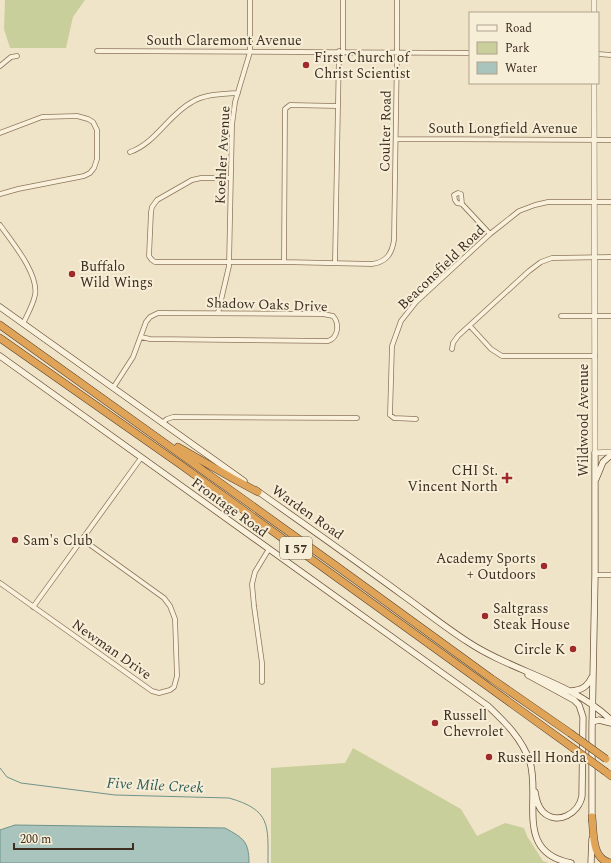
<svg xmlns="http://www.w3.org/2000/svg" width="611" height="863" font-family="Spectral,serif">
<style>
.green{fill:#c9cf9b}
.water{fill:#a9c4bc;stroke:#6f938a}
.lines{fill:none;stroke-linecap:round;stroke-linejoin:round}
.stream{stroke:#6f938a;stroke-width:1}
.minor-casing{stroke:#8d765c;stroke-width:5.5}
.tertiary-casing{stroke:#8d765c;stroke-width:6}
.secondary-casing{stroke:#6f573f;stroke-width:7}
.motorway-casing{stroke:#5b4430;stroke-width:8}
.minor{stroke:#faf1dc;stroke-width:4}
.tertiary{stroke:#faf1dc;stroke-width:5}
.secondary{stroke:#faf1dc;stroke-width:5.5}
.motorway{stroke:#e0a458;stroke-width:7}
.motorway-bridge-casing{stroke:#5b4430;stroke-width:8;stroke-linecap:butt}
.motorway-bridge{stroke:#e0a458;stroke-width:7}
.poi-dot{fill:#9e2a2b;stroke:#f7eed8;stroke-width:1.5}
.labels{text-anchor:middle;stroke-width:4;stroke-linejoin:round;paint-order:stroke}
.shield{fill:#f7eed8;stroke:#756857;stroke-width:1}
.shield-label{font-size:13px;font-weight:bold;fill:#3d2e20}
.street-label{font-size:14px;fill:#3d2e20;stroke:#f7eed8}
.poi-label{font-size:14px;fill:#3d2e20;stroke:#f7eed8;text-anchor:start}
.water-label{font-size:15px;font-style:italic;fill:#2f5d5a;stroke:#f7eed8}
</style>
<rect width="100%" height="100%" fill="#f0e4c8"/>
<path class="green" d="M5,0H85L73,17L66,48H10L4,29Z
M353,748L461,809L477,836L505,823L524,828L527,836L543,861L549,863H271V768L345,763Z"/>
<path class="water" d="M15,825L225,828C243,838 249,841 249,863H0V830Z"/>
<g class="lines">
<path class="stream" d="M0,768L7,777L21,783L115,795L229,798C271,810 268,825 268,863"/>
<g class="minor-casing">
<path id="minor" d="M97,51L470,53
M343,51V0
M598,54L611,55
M0,66L11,57L17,56
M0,133L42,117L77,116L88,119L93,122L97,130V159L94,168L90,173L84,176L18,189L0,194
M396,139L611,140
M130,152C156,143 169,114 192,102C205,94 223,94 238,93
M231,178H201L192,180L157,200L152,207L151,212L149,256L152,260L155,262H284L372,264C387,262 392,253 394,240L397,52V0
M458,193L461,194L462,204L457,203L455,200L454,195Z
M462,204L490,234
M0,225C12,242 39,274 35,295C33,305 27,315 23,324
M284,262L285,109L290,105L338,106
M335,263L339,51
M218,313L229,266L232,125L235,102L250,52V0
M561,316H611
M470,326L491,349L502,356H595
M452,349L453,343L458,336L529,271L541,262L552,258L611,257
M113,388L133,357L146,322L150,317L158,313L323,314L333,316C340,324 338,338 328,341L150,339L141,337
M416,419L394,418L390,415L392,346L401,321L416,302L490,234L519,211L535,205L548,202H611
M162,423L167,419L173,417L357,418
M595,575H611
M0,583L152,691L159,693L170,690L174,687L177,676L175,619L170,606L164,598L82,539
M33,607L141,458
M262,682V663L254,606L252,584L255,572L269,549"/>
</g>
<g class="tertiary-casing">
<path id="tertiary" d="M594,0V13
M594,83L595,453L611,452"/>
</g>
<g class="secondary-casing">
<path id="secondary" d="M0,307L244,481
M0,356L488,706C506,723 522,739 530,762C541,799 514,852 571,863
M596,479L603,462L611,455
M256,490C305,525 355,560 404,596C425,611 446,628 468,642C513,672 570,681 611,720
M528,675L574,700L579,705L583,717L582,796C579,813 558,826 543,812C538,807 536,799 535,792
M571,691C582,690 587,687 592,677
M592,722L599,720L611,723
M592,821V730L595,575V453
M591,863L592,839"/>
</g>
<g class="motorway-casing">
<path id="motorway" d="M0,325L335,565L492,679L570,733
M0,338L181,465L573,748
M178,447L232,478L258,492
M606,772L611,776
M592,817C594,833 591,859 611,863"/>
</g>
<use href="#minor" class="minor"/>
<use href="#tertiary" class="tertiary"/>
<use href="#secondary" class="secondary"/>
<use href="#motorway" class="motorway"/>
<g class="motorway-bridge-casing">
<path id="motorway-bridge" d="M570,733L606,759
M573,748L606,772"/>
</g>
<use href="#motorway-bridge" class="motorway-bridge"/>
</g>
<g class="poi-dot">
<circle cx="306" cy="65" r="4"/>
<circle cx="72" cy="274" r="4"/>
<path d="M505 472h4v4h4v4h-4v4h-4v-4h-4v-4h4z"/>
<circle cx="15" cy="540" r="4"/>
<circle cx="544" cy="566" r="4"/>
<circle cx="485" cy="616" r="4"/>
<circle cx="573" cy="649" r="4"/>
<circle cx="435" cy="723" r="4"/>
<circle cx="489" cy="757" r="4"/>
</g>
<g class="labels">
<rect class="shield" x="280" y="537" width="32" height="22" rx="3"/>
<g class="shield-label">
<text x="296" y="553">I 57</text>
</g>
<g class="street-label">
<text x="224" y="45">South Claremont Avenue</text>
<text x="503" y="133">South Longfield Avenue</text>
<text transform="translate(385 131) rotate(-89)" y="5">Coulter Road</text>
<text transform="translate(222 155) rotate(-87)" y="5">Koehler Avenue</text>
<text transform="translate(441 267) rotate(-44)" y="5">Beaconsfield Road</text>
<text transform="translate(267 304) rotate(2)" y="5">Shadow Oaks Drive</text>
<text transform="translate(583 420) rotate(-90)" y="5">Wildwood Avenue</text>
<text transform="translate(230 507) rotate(36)" y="5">Frontage Road</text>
<text transform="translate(308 512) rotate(35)" y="5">Warden Road</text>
<text transform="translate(112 649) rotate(35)" y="5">Newman Drive</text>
</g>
<g class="poi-label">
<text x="314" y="62">First Church of<tspan x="314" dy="16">Christ Scientist</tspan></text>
<text x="80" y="271">Buffalo<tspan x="80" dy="16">Wild Wings</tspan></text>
<text x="498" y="475" text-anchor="end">CHI St.<tspan x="498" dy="16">Vincent North</tspan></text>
<text x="23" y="545">Sam's Club</text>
<text x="536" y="563" text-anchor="end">Academy Sports<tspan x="536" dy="16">+ Outdoors</tspan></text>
<text x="493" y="613">Saltgrass<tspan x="493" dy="16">Steak House</tspan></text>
<text x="565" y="654" text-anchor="end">Circle K</text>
<text x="443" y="720">Russell<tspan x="443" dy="16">Chevrolet</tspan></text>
<text x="497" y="762">Russell Honda</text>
</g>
<g class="water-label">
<text transform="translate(155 785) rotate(3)" y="5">Five Mile Creek</text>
</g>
</g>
<rect x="469" y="12" width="130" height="72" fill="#f7eed8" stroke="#ada18e"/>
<rect x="477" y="25" width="20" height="6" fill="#faf1dc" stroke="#ada18e"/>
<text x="505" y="32" font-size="12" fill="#3d2e20">Road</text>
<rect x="477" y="42" width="20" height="12" fill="#c9cf9b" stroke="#ada18e"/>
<text x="505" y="52" font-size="12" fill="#3d2e20">Park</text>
<rect x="477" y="62" width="20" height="12" fill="#a9c4bc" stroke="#ada18e"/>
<text x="505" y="72" font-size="12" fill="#3d2e20">Water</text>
<path d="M14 843v6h119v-6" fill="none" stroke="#3d2e20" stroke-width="2"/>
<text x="20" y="843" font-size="12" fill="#3d2e20" stroke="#f7eed8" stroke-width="3" paint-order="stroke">200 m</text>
</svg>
